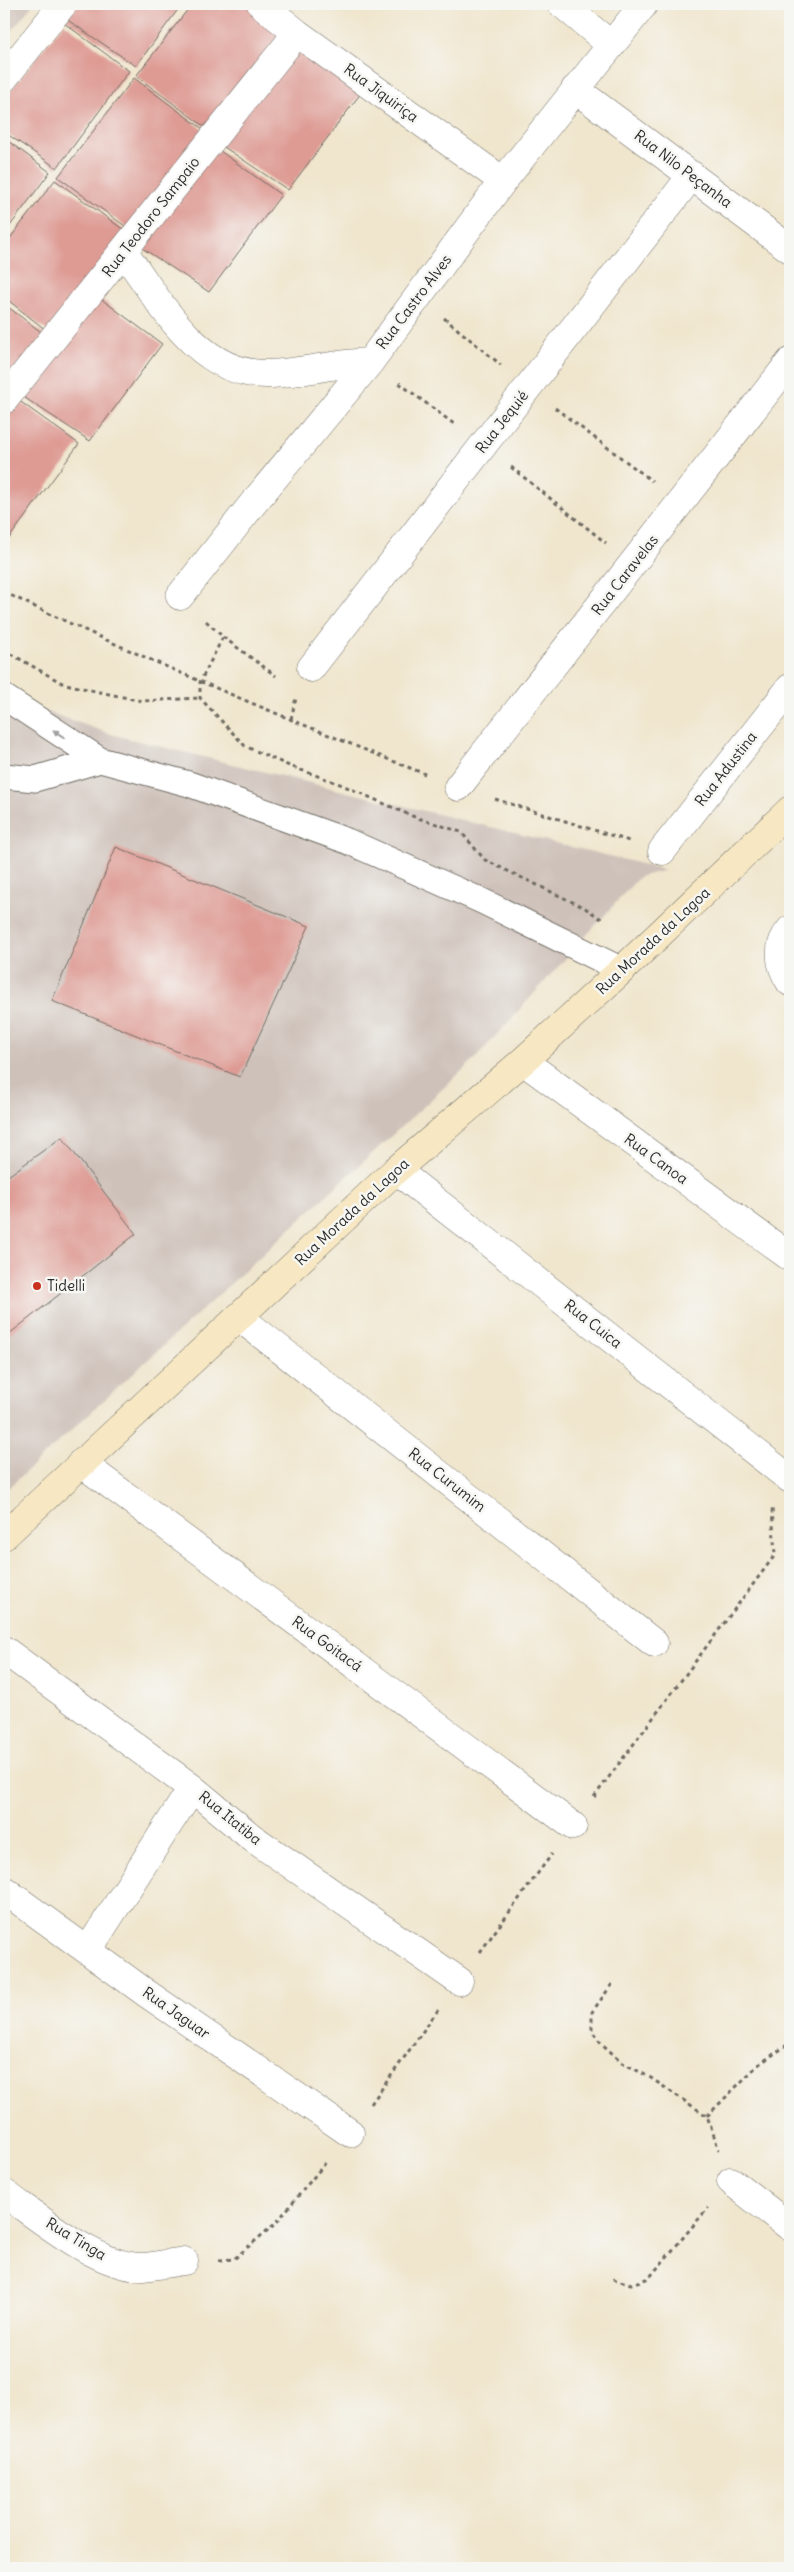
<svg xmlns="http://www.w3.org/2000/svg" width="794" height="2572" font-family="Delius,sans-serif">
<style>
.industrial{fill:#cec1b9}
.building{fill:#de9b94}
.lines{fill:none;stroke-linecap:round;stroke-linejoin:round}
.lane-casing{stroke:#706c64;stroke-width:27}
.street-casing{stroke:#706c64;stroke-width:29}
.secondary-casing{stroke:#706c64;stroke-width:29}
.path{stroke:#706c64;stroke-width:3;stroke-dasharray:4 4;stroke-linecap:butt}
.lane{stroke:#fff;stroke-width:25}
.street{stroke:#fff;stroke-width:28}
.secondary{stroke:#f7e8c3;stroke-width:28}
.oneway{fill:#a0a0a0}
.poi-dot{fill:#c8321e;stroke:#f6f6f2;stroke-width:2}
.labels{text-anchor:middle;stroke-width:5;stroke-linejoin:round;paint-order:stroke}
.street-label{font-size:15px;fill:#2b2b2b;stroke:#f6f6f2}
.poi-label{font-size:15px;fill:#2b2b2b;stroke:#f6f6f2;text-anchor:start}
</style>
<rect width="100%" height="100%" fill="#f6f6f2"/>
<filter id="ink" filterUnits="userSpaceOnUse"><feTurbulence type="fractalNoise" baseFrequency=".02" numOctaves="2"/><feDisplacementMap in="SourceGraphic" scale="10" xChannelSelector="R" yChannelSelector="G"/><feConvolveMatrix kernelMatrix="1 2 1 2 8 2 1 2 1" color-interpolation-filters="sRGB"/></filter>
<filter id="wash" filterUnits="userSpaceOnUse"><feTurbulence type="fractalNoise" baseFrequency=".0096" numOctaves="4" result="noise"/><feDisplacementMap in="SourceGraphic" scale="20" xChannelSelector="R" yChannelSelector="G"/><feGaussianBlur stdDeviation="1.12" result="paint"/><feColorMatrix in="noise" values="0 0 0 0 0 0 0 0 0 0 0 0 0 0 0 0 0 1.4 0 .05"/><feComposite in="paint" operator="in"/></filter>
<g filter="url(#wash)">
<rect width="100%" height="100%" fill="#f0e6ce"/>
<path class="industrial" d="M4,4H33L4,40Z
M4,697L114,735L666,870L639,877L475,1059L4,1492Z"/>
<g id="blocks">
<path class="building" d="M79,4H182L136,66L66,19Z
M192,4H251L292,35L213,133L136,76Z
M64,23L129,71L57,168L4,132V99Z
M295,46L361,93L288,190L218,143Z
M134,78L211,135L133,232L58,177Z
M4,138L50,172L4,234Z
M216,148L281,195L209,292L139,246Z
M55,180L131,235L51,334L4,297V246Z
M97,296L162,344L90,441L19,394Z
M4,304L49,338L4,394Z
M14,397L79,444L7,541L4,539V410Z
M116,847L309,926L240,1077L52,1001Z
M62,1137L136,1234L4,1338V1179Z"/>
</g>
</g>
<g filter="url(#ink)">
<use href="#blocks" fill-opacity="0" stroke="#706c64" stroke-width="1"/>
<g class="lines">
<g class="lane-casing">
<path id="lane" d="M4,697L100,760L189,784L347,841L482,901L622,970
M4,776L35,779L100,760"/>
</g>
<g class="street-casing">
<path id="street" d="M261,4L297,33L503,181
M562,4L611,45
M4,78L63,4
M575,89L790,249
M124,252C160,301 198,376 268,374C302,373 335,363 370,362
M4,400L297,33
M180,596L251,506L370,362L503,181L644,4
M311,668L692,175
M458,787L790,362
M662,851L790,688
M790,930C776,946 779,965 790,982
M523,1061L790,1257
M396,1170L790,1479
M239,1317L654,1643
M81,1463L573,1826
M4,1650L192,1788L251,1837L459,1981
M4,1890L146,1993L350,2133
M88,1950L192,1788
M731,2181L790,2227
M4,2193C38,2217 98,2267 142,2267C155,2266 170,2263 184,2261"/>
</g>
<g class="secondary-casing">
<path id="secondary" d="M4,1536L396,1170L523,1061L622,970L790,810"/>
</g>
<path class="path" d="M444,318L501,365
M399,383L454,424
M555,408L652,481
M511,467L606,543
M4,592C142,659 283,717 425,774
M206,621L223,637L200,682V698L245,746L287,765L340,784L412,816L461,832L485,860L585,908L603,920
M223,637L276,676
M4,650L62,683L95,691L142,701L200,698
M291,719L296,698
M495,799L629,841
M594,1797L775,1555L772,1508
M480,1952L552,1854
M612,1984L592,2012V2031L602,2044L623,2063L651,2078L707,2116L719,2150
M371,2104L438,2010
M707,2116L758,2065L790,2043
M219,2260L234,2259L276,2223L327,2161
M613,2279L631,2284L649,2278L708,2208"/>
<use href="#lane" class="lane"/>
<use href="#street" class="street"/>
<use href="#secondary" class="secondary"/>
</g>
<defs><path id="oneway-solid" d="M-6-.8H1V-3.2L6.5 0L1 3.2V.8H-6Z" transform="scale(1.25)"/></defs>
<use class="oneway" href="#oneway-solid" transform="translate(59 734) rotate(-147)"/>
</g>
<circle class="poi-dot" cx="37" cy="1286" r="5"/>
<g class="labels">
<g class="street-label">
<text transform="translate(381 93) rotate(36)" y="5">Rua Jiquiriça</text>
<text transform="translate(683 169) rotate(37)" y="5">Rua Nilo Peçanha</text>
<text transform="translate(151 217) rotate(-52)" y="5">Rua Teodoro Sampaio</text>
<text transform="translate(414 302) rotate(-53)" y="5">Rua Castro Alves</text>
<text transform="translate(502 422) rotate(-52)" y="5">Rua Jequié</text>
<text transform="translate(625 575) rotate(-52)" y="5">Rua Caravelas</text>
<text transform="translate(726 769) rotate(-52)" y="5">Rua Adustina</text>
<text transform="translate(653 941) rotate(-43)" y="5">Rua Morada da Lagoa</text>
<text transform="translate(656 1159) rotate(36)" y="5">Rua Canoa</text>
<text transform="translate(352 1212) rotate(-43)" y="5">Rua Morada da Lagoa</text>
<text transform="translate(593 1324) rotate(38)" y="5">Rua Cuica</text>
<text transform="translate(447 1480) rotate(38)" y="5">Rua Curumim</text>
<text transform="translate(327 1644) rotate(36)" y="5">Rua Goitacá</text>
<text transform="translate(230 1818) rotate(39)" y="5">Rua Itatiba</text>
<text transform="translate(176 2013) rotate(35)" y="5">Rua Jaguar</text>
<text transform="translate(76 2239) rotate(31)" y="5">Rua Tinga</text>
</g>
<g class="poi-label">
<text x="47" y="1291">Tidelli</text>
</g>
</g>
<rect width="794" height="2572" fill="none" stroke="#f6f6f2" stroke-width="20"/>
</svg>
